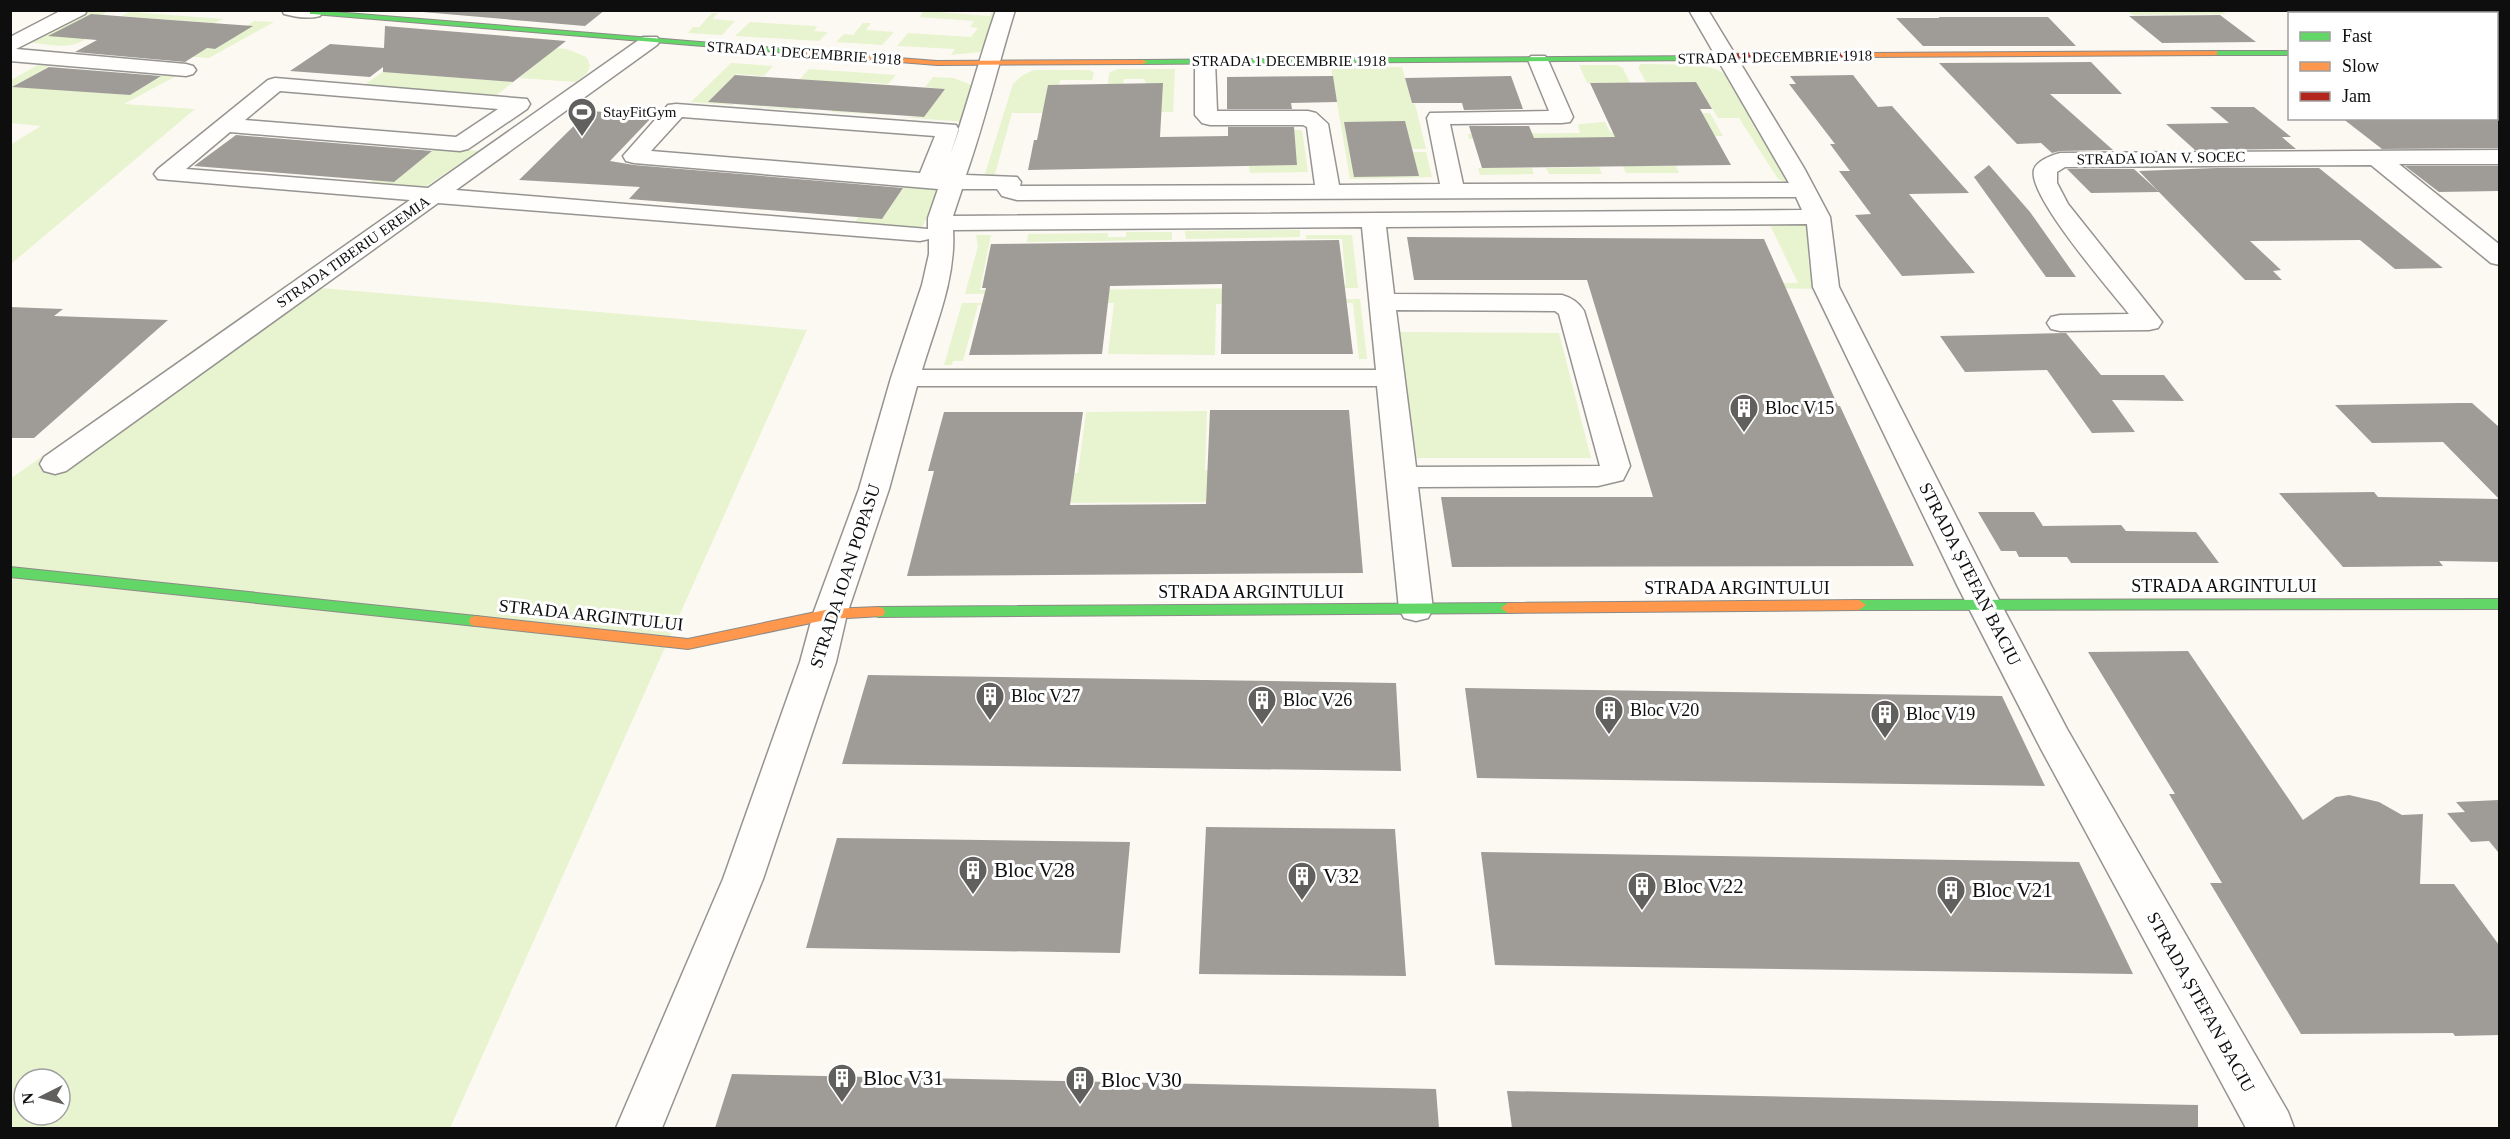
<svg xmlns="http://www.w3.org/2000/svg" width="2510" height="1139" font-family="'Times New Roman',serif">
<style>
.green{fill:#e8f3d0;fill-rule:evenodd}
.building{fill:#9f9c98}
.lines{fill:none;stroke-linecap:round;stroke-linejoin:round}
.street-casing{stroke:#959491;stroke-width:3}
.fast-casing{stroke:#8c8a87;stroke-width:2}
.slow-casing{stroke:#8c8a87;stroke-width:2}
.jam-casing{stroke:#8c8a87;stroke-width:2}
.street{fill:#fffefd;fill-rule:evenodd}
.fast{fill:#63d668;fill-rule:evenodd}
.slow{fill:#ff974d;fill-rule:evenodd}
.jam{fill:#b3261e;fill-rule:evenodd}
.labels{text-anchor:middle;stroke-width:6;stroke-linejoin:round;paint-order:stroke}
.far-street-label{font-size:15px;fill:#0e0e0e;stroke:#fff}
.far-poi-label{font-size:15px;fill:#0e0e0e;stroke:#fff;text-anchor:start}
.poi-label{font-size:18px;fill:#0e0e0e;stroke:#fff;text-anchor:start}
.street-label{font-size:18px;fill:#0e0e0e;stroke:#fff}
.near-poi-label{font-size:21px;fill:#0e0e0e;stroke:#fff;text-anchor:start}
</style>
<rect width="100%" height="100%" fill="#fcf9f2"/>
<path class="green" d="M2220,10L2226,14L2133,15L2127,11Z
M88,11H109C98,16 96,22 91,32C80,53 47,44 28,42Z
M924,11L990,16L992,11H997L985,44L980,52L951,55L955,49L897,46L908,33L971,37L978,28L970,27L974,21L919,17Z
M130,12L224,19L214,23L121,16Z
M712,13H718L712,19L735,21L722,35L688,33L693,27H699Z
M254,21L274,22L209,58L155,54L171,45L215,49Z
M750,22L815,26L817,27L814,31L828,32L819,41L735,36Z
M863,23H871L866,30L894,32L882,45L836,42L844,34L853,35Z
M428,40L567,49L586,57C595,69 585,75 576,82L519,78L538,63L450,77L513,82L497,95L364,85Z
M731,63L773,66L764,76L736,74L709,102L734,104L732,105L691,102Z
M1641,64L1702,65L1718,70L1737,82L1797,187L1778,179L1739,118H1718L1696,82H1646L1638,68Z
M38,65L50,66L14,86L130,95L162,75L176,76L124,104L195,109L11,264L10,145L41,126L11,123V80Z
M1579,65H1617L1623,68L1630,83H1587Z
M1331,67H1402L1412,103L1415,104L1426,149H1412L1413,152H1426L1432,177L1350,179Z
M809,69L896,75L888,84L860,82L836,111L894,115L831,112L839,102L806,99L797,110L741,106L794,108L819,81L800,79Z
M1118,69H1175L1173,112H1159L1144,79H1124L1123,84H1108L1109,73Z
M1034,70H1090L1094,73L1092,80H1060L1059,85H1048L1044,113H1012L993,181L982,183L1013,84L1023,75Z
M933,77L954,78L971,85L975,97L966,122L900,117H924L944,89L925,87Z
M1606,113H1710L1723,136L1469,139L1468,134L1580,133L1578,125L1580,124L1605,122L1610,132L1614,133Z
M1302,130L1308,172L1250,173L1249,166L1297,165L1294,135L1233,131Z
M408,145L479,151L425,187L368,184L373,180L394,182L434,149Z
M1623,166H1676L1679,173H1626Z
M1599,167L1602,174H1549L1546,168Z
M1478,168H1532L1534,174L1480,175Z
M906,184L940,188L922,228L855,223L858,217L882,219Z
M1806,220L1809,266L1821,289L1753,288L1751,283H1798L1770,225L1748,226L1747,221Z
M1300,230V237L1186,239L1185,231Z
M1126,232H1172V240L1027,242L1028,234L1108,233V237H1126Z
M976,235H991L980,290H1036L1035,293L965,294L978,246Z
M1306,235H1352L1358,288H1298V285H1346L1342,239H1306Z
M286,285L807,330L450,1128H11L10,479ZM24,1079H60V1115H24Z
M1275,288L1276,303L1216,304L1215,355L1108,354L1114,303H1054L1057,290Z
M1360,299L1367,359H1359L1353,303H1299V300Z
M962,303H1032V305H978L963,361H953L952,365H944Z
M1395,332L1559,333L1591,458H1409Z
M1207,411L1205,470H1276V502L1010,503L1015,473H1078L1086,412Z"/>
<path class="building" d="M399,10H605L585,26Z
M91,14L171,20L253,26L215,49L207,48L185,62L75,52L97,40L48,36Z
M2220,15L2256,42L2162,43L2129,16Z
M1938,17H2048L2076,46H1923L1896,18H1940Z
M385,26L566,41L513,82L383,72V67L370,77L290,71L330,44L384,48Z
M2091,62L2122,94H2050L2113,150L2060,151L2052,153L2041,143L2017,144L1939,63Z
M49,67L161,76L130,95L12,87Z
M735,75L888,85L945,89L924,117L708,102Z
M1853,75L1878,107L1892,106L1969,193L1909,194L1975,273L1902,276L1855,215L1871,214L1839,171H1850L1830,144H1835L1789,84H1796L1790,76Z
M1333,76L1337,102L1291,103L1292,109H1227V77Z
M1511,76L1523,109L1464,110L1462,103H1412L1405,78Z
M1696,82L1712,109H1700L1731,165L1482,168L1469,126H1529L1534,138L1615,137L1590,83Z
M1163,83L1160,137L1228,136V127H1294L1297,165L1028,170L1034,140H1037L1048,85Z
M2210,107H2254L2291,137H2282L2296,149L2195,150L2166,124L2229,123Z
M589,111L654,115L610,161L634,165L903,188L882,219L629,199L640,187L519,180Z
M2342,118H2499V148L2382,149Z
M1405,121L1419,176L1354,177L1344,122Z
M236,135L432,151L394,182L194,166Z
M1989,165L2030,212L2076,277H2046L1974,177Z
M2405,166H2499V191L2439,192Z
M2216,168H2319L2443,268L2395,269L2360,240L2250,241L2281,270L2273,271L2282,280H2245L2159,192L2091,193L2067,169H2134L2158,191L2139,171Z
M1407,237L1764,239L1838,406H1840L1914,566L1452,567L1441,497H1653L1587,280H1414Z
M1339,240L1353,354H1221L1222,284L1110,286L1102,354L969,355L986,288H982L991,244Z
M10,307L63,309L54,316L168,320L34,438H10Z
M2066,333L2101,375H2164L2184,401L2112,400L2135,432L2092,433L2047,370L1965,372L1940,336Z
M2460,403H2472L2499,427V499L2443,442L2372,443L2335,405Z
M1210,410H1349L1363,573L907,576L934,471H928L944,412H1083L1070,505L1206,504Z
M2374,492L2378,497L2499,499V562L2439,561L2443,566L2343,567L2279,493Z
M1978,512H2034L2043,526L2121,525L2126,531L2196,532L2219,563H2071L2067,557H2019L2016,551H2001Z
M2188,651L2303,820L2336,797L2349,795L2379,802L2402,815L2423,814L2420,884H2454L2499,945V1035L2455,1036L2453,1033L2301,1034L2210,883H2222L2169,794H2175L2088,652Z
M868,675L1396,683L1401,771L842,764Z
M1465,688L2002,696L2045,786L1477,778Z
M2499,800V853L2489,841L2471,842L2447,813L2465,812L2456,802Z
M1206,827L1395,829L1406,976L1199,974Z
M837,838L1130,842L1120,953L806,948Z
M1481,852L2079,862L2133,974L1495,965Z
M732,1074L1436,1089L1439,1128H715Z
M1507,1091L2198,1105V1128H1512Z"/>
<g class="lines">
<g class="street-casing">
<path id="street" d="M62,10H87L85,14L16,49L186,64L193,66L196,70L193,74L186,76L10,61V37Z
M282,10H321L323,12L320,16C309,19 295,17 284,14Z
M996,10H1015C998,65 985,121 966,175L1017,177L1021,182L1020,186L1315,185L1307,127L1303,125H1210L1202,123L1195,115V61L1198,57H1212L1215,61L1217,111H1308L1316,113L1328,124L1339,185L1440,184L1427,118L1430,113L1549,111L1528,60L1531,56H1545L1548,60L1573,117L1570,122L1562,123L1450,124L1463,184L1789,183L1689,10H1708L1804,168L1830,217L1839,287L1992,587L2067,729L2288,1112L2294,1128H2246L2041,749L1958,587L1813,287L1807,224L1386,227L1394,294L1562,295C1572,298 1578,302 1584,311L1630,466L1623,480L1598,486L1418,487L1433,609L1428,618L1416,621L1404,618L1399,609L1377,386H917L889,489L847,614L836,662L763,879L662,1128H616L723,879L800,662L813,614L859,489L891,378L922,285L929,254V239L920,241L438,203L66,471L55,474L44,471L40,464L44,457L410,200L158,179L154,174L158,169L268,80L275,78L527,99L530,104L527,109L468,149L460,151L230,132L186,169L428,188L643,37H657L660,41L657,45L456,190L928,229V218L938,189L634,163L626,161L623,156L668,105L676,104L956,125L959,130L943,175C963,121 977,65 996,10ZM280,91L498,109L456,137L245,120ZM682,117L935,136L920,173L651,151ZM962,189H997L1002,196L1017,200L1796,197L1802,210L953,216ZM1362,227L1376,370H922C936,324 956,278 953,230ZM1396,310L1555,311L1559,314L1600,466L1416,467Z
M2500,150V164H2399L2500,245V265L2491,263L2371,165L2065,167L2057,172V183L2068,204L2162,322L2158,328L2149,330L2060,331L2051,329L2047,323L2051,317L2060,315L2129,314C2110,290 2027,195 2034,170C2036,161 2052,155 2060,153Z"/>
</g>
<g class="fast-casing">
<path id="fast" d="M310,10L799,50L803,52L799,54L313,14H310Z
M2436,10H2445L2449,14H2440Z
M2211,51H2290V55H2211Z
M1710,56H1713V60L1143,64L1139,62L1143,60Z
M10,567L476,616L481,617L483,621L481,625L476,626L10,577Z
M2500,599V609L1859,610L1852,605L1859,600Z
M1508,603L1515,608L1508,613L878,617L871,612L878,607Z"/>
</g>
<g class="slow-casing">
<path id="slow" d="M2496,43L2500,44V49L2496,48Z
M796,50L937,61L1143,60L1147,62L1143,64L937,65L799,54H796Z
M2214,51H2217V55L1868,57L1864,55L1868,53Z
M1859,600L1866,605L1859,610L1508,613L1501,608L1508,603Z
M878,607L883,608L885,612L883,616L830,619L688,649L476,626L471,625L469,621L471,617L476,616L688,639L830,609Z"/>
</g>
<g class="jam-casing">
<path id="jam" d="M1747,53H1868L1872,55L1868,57H1747L1710,60L1706,58L1710,56Z"/>
</g>
<use href="#street" class="street"/>
<use href="#fast" class="fast"/>
<use href="#slow" class="slow"/>
<use href="#jam" class="jam"/>
</g>
<defs>
<g id="stadium-pin" transform="scale(1.5)"><path d="M0 17L-7.5 6A9.5 9.5 0 1 1 7.5 6Z" fill="#61605e" stroke="#fff"/><path d="M0-5a6.5 5 0 1 0 0 10a6.5 5 0 1 0 0-10ZM-3.5-1.8h7v3.6h-7Z" fill="#fff"/></g>
<g id="building-pin" transform="scale(1.5)"><path d="M0 17L-7.5 6A9.5 9.5 0 1 1 7.5 6Z" fill="#61605e" stroke="#fff"/><path d="M-4-6H4V6H1V3H-1V6H-4ZM-2.5-4.3h1.7v1.8h-1.7ZM.8-4.3h1.7v1.8H.8ZM-2.5-1h1.7V.8h-1.7ZM.8-1h1.7V.8H.8Z" fill="#fff"/></g>
</defs>
<g fill-rule="evenodd">
<use href="#stadium-pin" x="582" y="112"/>
<use href="#building-pin" x="1744" y="408"/>
<use href="#building-pin" x="990" y="696"/>
<use href="#building-pin" x="1262" y="700"/>
<use href="#building-pin" x="1609" y="710"/>
<use href="#building-pin" x="1885" y="714"/>
<use href="#building-pin" x="973" y="870"/>
<use href="#building-pin" x="1302" y="876"/>
<use href="#building-pin" x="1642" y="886"/>
<use href="#building-pin" x="1951" y="890"/>
<use href="#building-pin" x="842" y="1078"/>
<use href="#building-pin" x="1080" y="1080"/>
</g>
<g class="labels">
<g class="far-street-label">
<text transform="translate(804 53) rotate(4)" y="5">STRADA 1 DECEMBRIE 1918</text>
<text transform="translate(1775 57) rotate(-1)" y="5">STRADA 1 DECEMBRIE 1918</text>
<text x="1289" y="66">STRADA 1 DECEMBRIE 1918</text>
<text transform="translate(2161 158) rotate(-1)" y="5">STRADA IOAN V. SOCEC</text>
<text transform="translate(353 252) rotate(-35)" y="5">STRADA TIBERIU EREMIA</text>
</g>
<g class="far-poi-label">
<text x="603" y="117">StayFitGym</text>
</g>
<g class="poi-label">
<text x="1765" y="414">Bloc V15</text>
<text x="1011" y="702">Bloc V27</text>
<text x="1283" y="706">Bloc V26</text>
<text x="1630" y="716">Bloc V20</text>
<text x="1906" y="720">Bloc V19</text>
</g>
<g class="street-label">
<text transform="translate(1970 574) rotate(63)" y="6">STRADA ȘTEFAN BACIU</text>
<text transform="translate(845 576) rotate(-72)" y="6">STRADA IOAN POPASU</text>
<text x="2224" y="592">STRADA ARGINTULUI</text>
<text x="1737" y="594">STRADA ARGINTULUI</text>
<text x="1251" y="598">STRADA ARGINTULUI</text>
<text transform="translate(591 615) rotate(6)" y="6">STRADA ARGINTULUI</text>
<text transform="translate(2201 1002) rotate(61)" y="6">STRADA ȘTEFAN BACIU</text>
</g>
<g class="near-poi-label">
<text x="994" y="877">Bloc V28</text>
<text x="1323" y="883">V32</text>
<text x="1663" y="893">Bloc V22</text>
<text x="1972" y="897">Bloc V21</text>
<text x="863" y="1085">Bloc V31</text>
<text x="1101" y="1087">Bloc V30</text>
</g>
</g>
<rect width="2510" height="1139" fill="none" stroke="#0e0e0e" stroke-width="24"/>
<rect x="2288" y="12" width="210" height="108" fill="#ffffff" stroke="#9f9f9f" stroke-width="1.5"/>
<rect x="2300" y="32" width="30" height="9" fill="#63d668" stroke="#9f9f9f" stroke-width="1.5"/>
<text x="2342" y="42" font-size="18" fill="#0e0e0e">Fast</text>
<rect x="2300" y="62" width="30" height="9" fill="#ff974d" stroke="#9f9f9f" stroke-width="1.5"/>
<text x="2342" y="72" font-size="18" fill="#0e0e0e">Slow</text>
<rect x="2300" y="92" width="30" height="9" fill="#b3261e" stroke="#9f9f9f" stroke-width="1.5"/>
<text x="2342" y="102" font-size="18" fill="#0e0e0e">Jam</text>
<g transform="translate(42 1097) rotate(264)"><circle r="28" fill="#ffffff" stroke="#9f9f9f" stroke-width="1.5"/>
<path d="M0-4.5L10 22L0 15L-10 22Z" fill="#61605e"/>
<text y="-9" font-size="16" font-weight="bold" text-anchor="middle" fill="#0e0e0e">N</text>
</g>
</svg>
